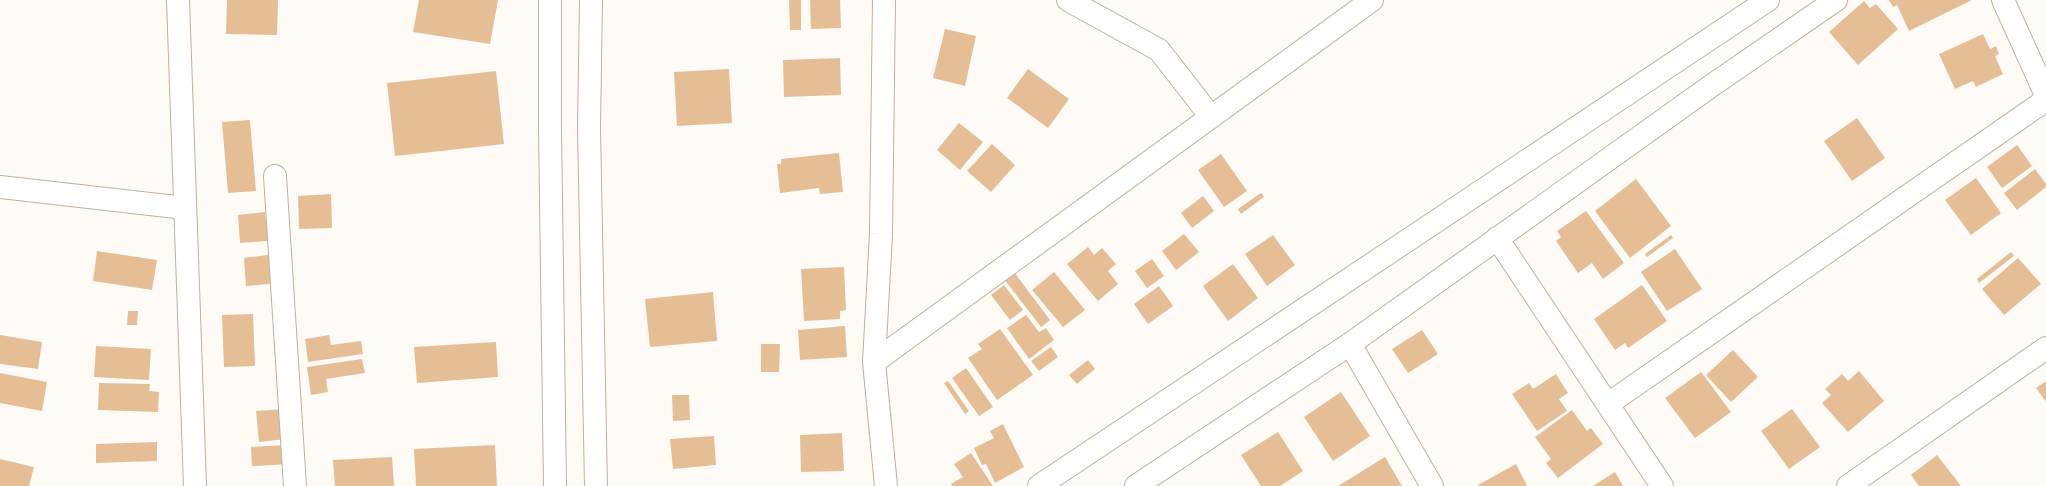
<svg xmlns="http://www.w3.org/2000/svg" width="2046" height="486" font-family="'Titillium Web',sans-serif">
<style>
.building{fill:#e5be96}
.lines{fill:none;stroke-linecap:round;stroke-linejoin:round}
.minor-casing{stroke:#c3af9b;stroke-width:24}
.minor{stroke:#fff;stroke-width:22}
</style>
<rect width="100%" height="100%" fill="#fefaf6"/>
<path class="building" d="M227,0H278L277,35L226,34Z
M419,0H498L490,44L413,32Z
M789,0H801V30H790Z
M810,0H840L841,28L811,29Z
M1889,0H1972L1909,31L1897,5L1893,7Z
M1864,1L1870,8L1876,4L1898,29L1858,65L1829,32Z
M945,29L976,36L965,86L933,78Z
M1983,34L1990,49L1996,46L1999,54L1995,56L2003,74L1976,87L1973,81L1955,89L1939,54Z
M840,58L841,95L784,97L783,60Z
M729,69L732,123L677,126L674,72Z
M1028,69L1069,99L1048,128L1007,98Z
M496,71L504,144L395,156L387,83Z
M1857,118L1885,158L1852,181L1824,141Z
M250,120L256,191L228,193L222,122Z
M959,123L983,142L960,170L937,150Z
M992,144L1015,165L991,192L967,171Z
M2017,145L2032,166L2002,188L1987,167Z
M839,153L843,192L820,194L819,188L780,193L777,164H781V159Z
M1221,154L1247,191L1224,207L1198,170Z
M2035,169L2046,184V187L2017,210L2004,193Z
M1976,178L2001,213L1971,235L1945,200Z
M1636,179L1671,226L1630,258L1595,211Z
M1261,193L1264,197L1241,214L1238,209Z
M331,194L332,228L299,229L298,196Z
M1203,196L1214,211L1192,228L1181,213Z
M1586,211L1624,263L1603,279L1592,263L1578,273L1556,241L1561,237L1557,231Z
M265,212L268,241L240,243L238,215Z
M1184,234L1199,252L1176,270L1162,251Z
M1273,235L1295,265L1267,286L1245,254Z
M1671,235L1673,238L1647,257L1645,254Z
M1088,247L1094,255L1102,248L1116,264L1108,271L1118,284L1098,301L1067,264Z
M1675,249L1702,289L1667,311L1641,272Z
M97,251L157,260L152,290L93,281Z
M2011,252L2014,256L1979,283L1977,279Z
M276,254L279,283L246,286L244,258Z
M2018,258L2041,284L2004,315L1982,289Z
M1152,259L1164,276L1147,288L1135,271Z
M1233,264L1258,298L1228,321L1203,286Z
M844,267L846,310L840,311V319L804,321L801,269Z
M1014,272L1050,320L1041,327L1004,279Z
M1054,272L1085,310L1063,327L1032,290Z
M1004,285L1023,310L1010,320L991,295Z
M1642,285L1667,321L1628,348L1625,343L1615,350L1594,319Z
M1159,286L1173,306L1148,324L1134,304Z
M713,292L717,341L650,347L645,299Z
M128,311H138L137,325H127Z
M253,314L255,366L224,367L222,315Z
M1026,315L1039,332L1046,328L1054,340L1029,359L1007,328Z
M845,326L847,357L800,360L798,330Z
M1000,329L1033,375L997,400L968,358L982,349L978,344Z
M1422,330L1438,354L1408,373L1392,349Z
M0,335L42,342L38,369L0,364Z
M329,335L331,345L361,341L363,354L308,362L305,339Z
M496,342L498,377L417,383L414,347Z
M761,344H780L779,372H761Z
M96,346L151,349L149,380L94,377Z
M1051,347L1058,357L1039,371L1031,361Z
M1733,350L1758,377L1731,402L1706,375Z
M362,359L365,373L326,379L328,392L311,395L307,367Z
M1088,360L1095,369L1077,384L1069,375Z
M966,368L993,407L979,416L952,378Z
M1859,371L1884,401L1848,432L1822,403L1831,395L1825,389L1842,374L1848,381Z
M1701,372L1731,412L1695,438L1665,398Z
M0,373L47,382L42,411L0,403Z
M1556,374L1568,393L1559,399L1567,411L1537,431L1512,394L1529,383L1533,389Z
M948,381L969,411L965,414L944,383Z
M2046,381V402L2036,388Z
M99,383L150,384L149,391L159,392L158,412L98,410Z
M1341,392L1370,436L1333,461L1304,417Z
M672,395H689L690,420L673,421Z
M283,409L286,439L259,442L256,411Z
M1792,409L1820,447L1789,469L1761,431Z
M1572,410L1587,431L1591,428L1603,444L1558,478L1546,463L1551,459L1535,437Z
M1003,424L1024,467L995,483L986,464L982,465L974,448L994,438L990,431Z
M1278,432L1303,471L1280,486H1261L1241,455Z
M842,433L844,471L801,472L800,435Z
M714,436L716,465L673,469L670,439Z
M157,442V461L96,463V444Z
M290,445L291,464L252,466L251,447Z
M495,445L497,486H416L414,449Z
M971,453L993,486H952L951,484L963,477L954,464Z
M1937,455L1961,486H1919L1911,475Z
M392,457L394,486H335L333,460Z
M1385,457L1402,486H1338Z
M0,459L34,467L29,486H0Z
M1516,464L1527,486H1479L1478,485Z
M1615,472L1623,486H1593Z"/>
<g class="lines">
<g class="minor-casing">
<path id="minor" d="M178,0L195,486
M550,0V127L555,486
M591,0L589,127L596,486
M884,0L881,234L874,362L886,486
M1068,0L1159,50L1211,117
M2003,0L2046,95
M275,176L295,486
M0,187L185,208
M1497,238L1662,486
M1350,344L1432,486
M874,362L1372,0
M1608,404L2046,100
M1039,486L1768,0
M1136,486L1350,344L1711,86L1836,0
M1848,486L2046,348"/>
</g>
<use href="#minor" class="minor"/>
</g>
</svg>
